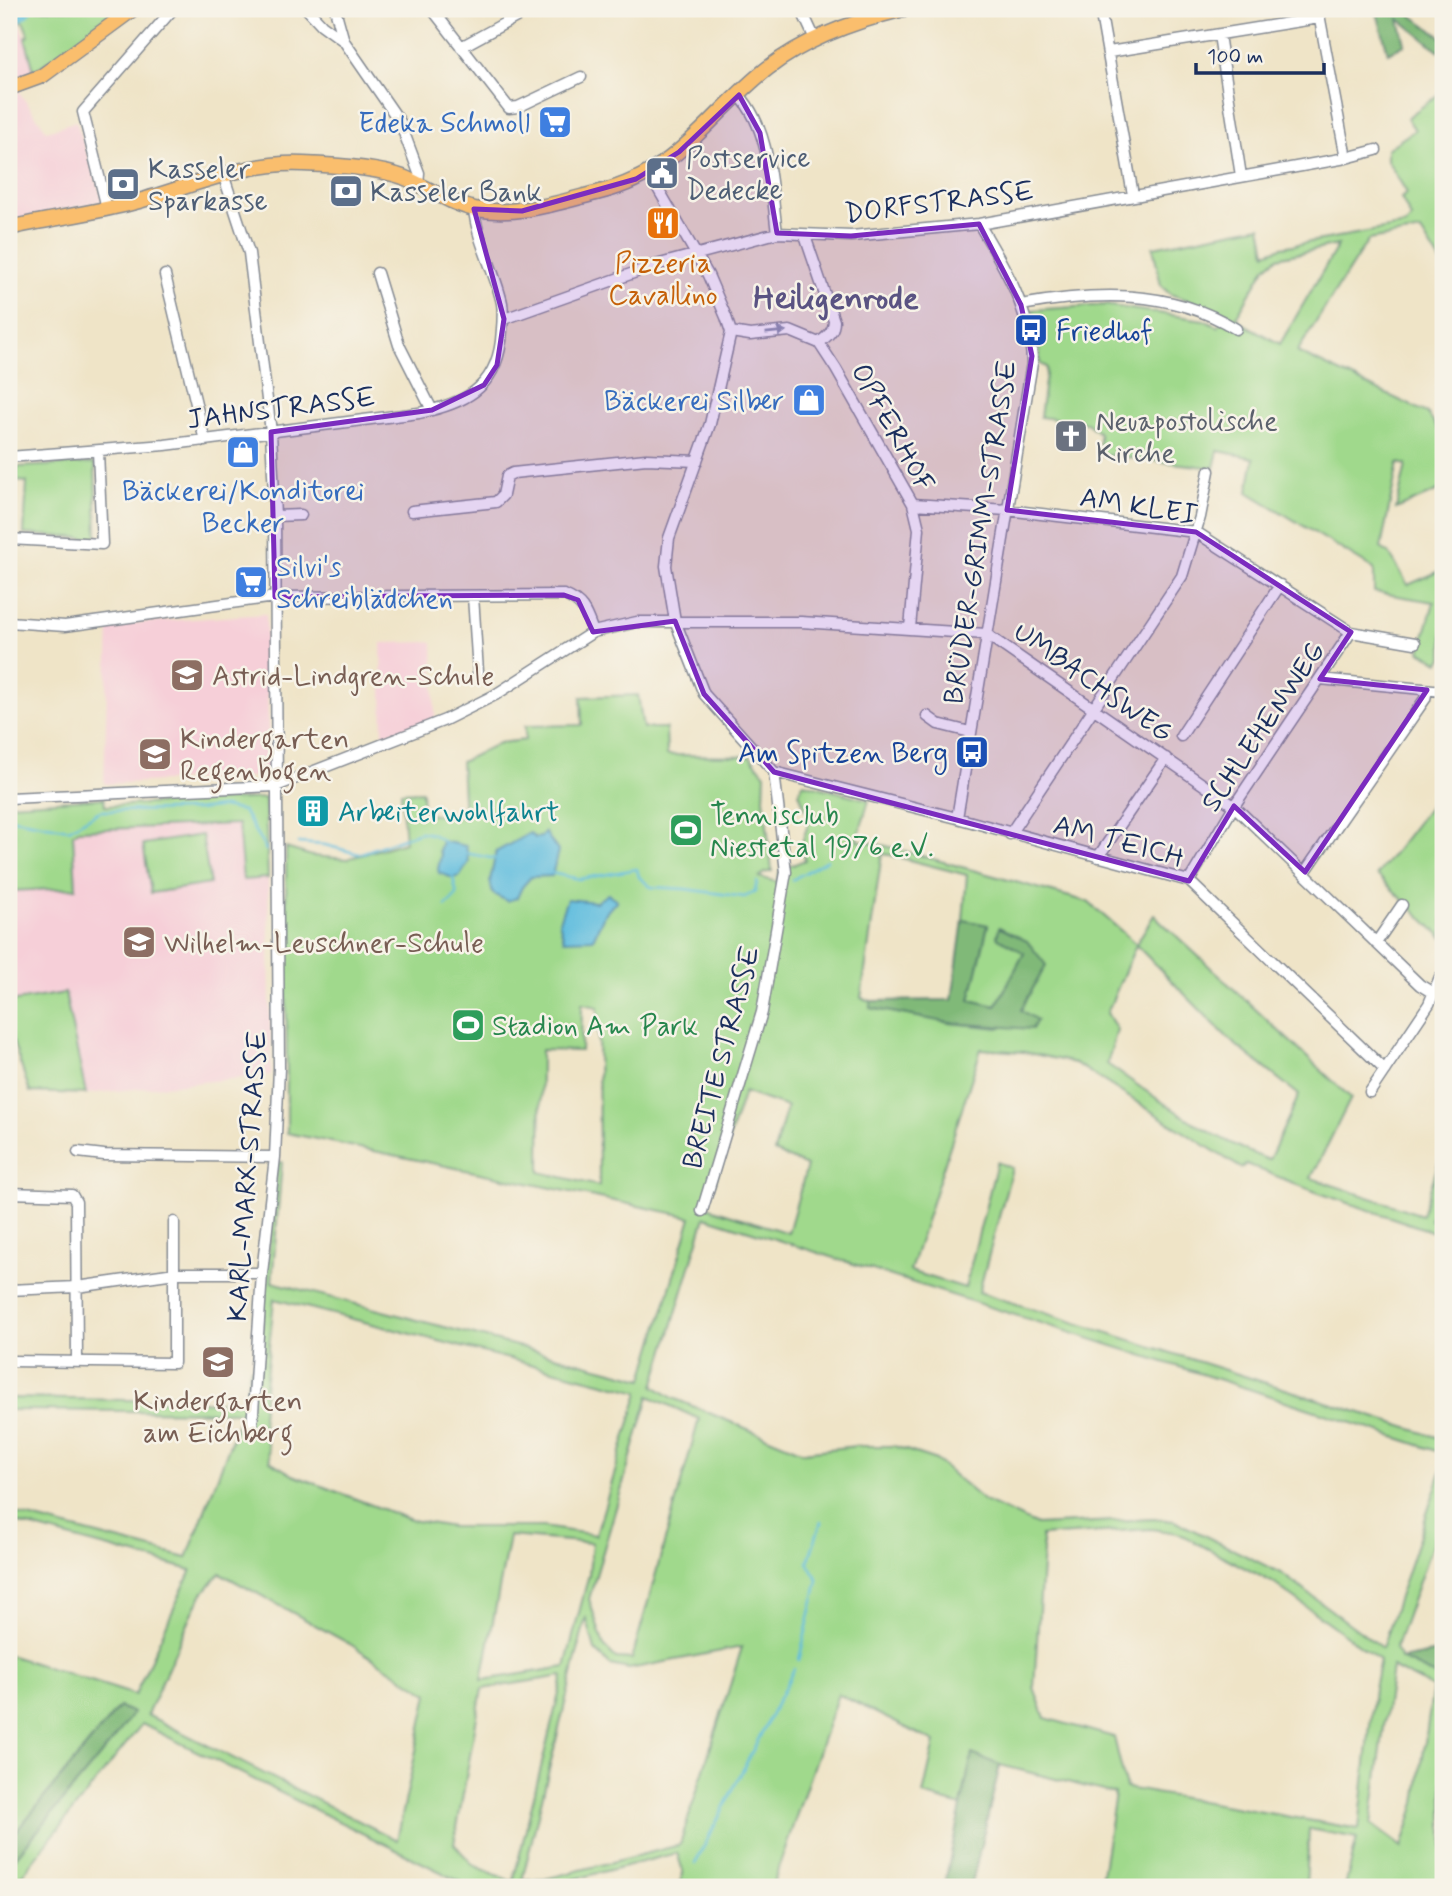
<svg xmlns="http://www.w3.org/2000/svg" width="1452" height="1896" font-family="Mynerve,sans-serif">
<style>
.built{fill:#f6cfd8}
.green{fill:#a0d98c;stroke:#5e8475;stroke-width:2;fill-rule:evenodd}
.forest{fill:#80b978;stroke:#4e746b;stroke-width:2}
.water{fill:#60bdde;stroke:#3e769e;stroke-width:2}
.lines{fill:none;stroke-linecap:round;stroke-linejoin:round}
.stream{stroke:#60bdde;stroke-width:2.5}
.river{stroke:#60bdde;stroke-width:16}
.minor-casing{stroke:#858a92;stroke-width:13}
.major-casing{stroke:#858a92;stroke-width:17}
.minor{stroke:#fff;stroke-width:10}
.major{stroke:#fabe6d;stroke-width:14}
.oneway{fill:#8d97ae}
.marked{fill:#7b2cbf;fill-opacity:0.2;stroke:#7b2cbf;stroke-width:5;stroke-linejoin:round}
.labels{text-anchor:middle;stroke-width:5;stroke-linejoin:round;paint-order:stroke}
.shop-label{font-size:28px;fill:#366cbe;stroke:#f7f3e8;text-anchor:end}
.service-label{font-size:28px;fill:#4e5e75;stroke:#f7f3e8;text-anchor:start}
.street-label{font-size:28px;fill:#1b2f5e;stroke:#f7f3e8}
.food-label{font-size:28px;fill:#c56008;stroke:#f7f3e8}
.transit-label{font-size:28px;fill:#164399;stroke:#f7f3e8;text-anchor:start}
.worship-label{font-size:28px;fill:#5b616d;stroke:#f7f3e8;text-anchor:start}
.education-label{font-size:28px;fill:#785e54;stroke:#f7f3e8;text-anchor:start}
.culture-label{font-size:28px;fill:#0d838f;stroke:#f7f3e8;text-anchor:start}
.leisure-label{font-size:28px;fill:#27864d;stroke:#f7f3e8;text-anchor:start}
.quarter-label{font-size:32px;font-weight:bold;fill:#5a5382;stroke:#f7f3e8}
</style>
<rect width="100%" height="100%" fill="#f7f3e8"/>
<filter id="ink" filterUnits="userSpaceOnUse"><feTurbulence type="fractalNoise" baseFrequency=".0143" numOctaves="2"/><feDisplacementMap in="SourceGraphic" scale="14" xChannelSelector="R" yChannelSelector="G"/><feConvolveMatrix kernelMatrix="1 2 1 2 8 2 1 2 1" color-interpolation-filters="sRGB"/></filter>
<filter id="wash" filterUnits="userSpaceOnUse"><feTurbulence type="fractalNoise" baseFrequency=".00686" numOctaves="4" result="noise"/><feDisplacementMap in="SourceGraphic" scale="28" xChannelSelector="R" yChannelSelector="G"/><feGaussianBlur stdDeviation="1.57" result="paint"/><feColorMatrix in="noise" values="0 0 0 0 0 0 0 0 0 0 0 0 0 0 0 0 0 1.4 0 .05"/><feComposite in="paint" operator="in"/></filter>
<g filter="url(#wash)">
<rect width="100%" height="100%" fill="#efe4c7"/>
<path class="built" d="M19,24L25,37L34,71L19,92L47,131L76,121L103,201L9,223V28Z
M266,614L269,776L104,784L109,625Z
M433,642L435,718L383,736L381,643Z
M239,824L243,880L268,878L271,1075L86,1094L65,993L9,1002V891L76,887L73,833L79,830Z"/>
<path class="green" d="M9,9H123L34,71L25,37L29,36L22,19L19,24L9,28Z
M1443,91L1441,163L1443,267L1421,231L1368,240L1297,352L1427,413L1443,437V489L1396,509L1406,465L1398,463L1381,548L1389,553L1408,585L1440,571L1443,573V658L1439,662L1420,651L1434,602L1374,592V569L1248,492L1254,458L1218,451L1214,468L1099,454V433L1087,423L1040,417L1047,367L1040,364L1038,334L1032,310L1105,305L1204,320L1218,327L1227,313L1170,294L1161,286L1153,247L1261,226L1266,253L1282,247L1406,225L1411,218L1401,198L1407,193L1387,160V149L1415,130L1407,118ZM1338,245L1280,344L1240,322L1237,316L1265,268L1277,258Z
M95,463L97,539L24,534L27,482L16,481L17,467Z
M638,695L643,728H666L667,755L750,756L765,774L764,798L772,871L764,873L759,877L777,882L780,870L805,860L801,845L810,819L799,793L803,783L869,800L857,840L886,846L1088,902L1136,944L1154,915L1351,1098L1311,1178L1422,1215L1443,1149V1177L1430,1220L1443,1225V1235L1316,1192L1246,1164L1241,1168L1075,1063L1024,1052L981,1049L910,1271L965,1288L997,1162L1012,1168L979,1292L1443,1439V1453L1249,1389L705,1217L654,1386L673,1398L803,1452L856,1446H894L936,1460L984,1501L1037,1525L1153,1519L1175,1521L1281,1573L1382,1648L1443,1466V1512L1439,1523L1443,1524V1534H1436L1395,1649L1401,1659L1443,1679V1884L1417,1885L1416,1887H1345L1357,1838L1309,1829L1306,1887H1100L1115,1794L1000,1765L972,1755L961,1806L923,1795L935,1742L838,1694L772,1887H679L683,1871L677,1853L543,1887H488L463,1883L142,1724L20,1877L49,1887H9V1865L115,1738L132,1713L119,1707L9,1840V1655L135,1695L191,1570L9,1521V1512L187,1558L239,1420L240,1412L9,1410V1398L244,1402L250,1369L259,1361L277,1162H282L272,1282L643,1379L691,1217L287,1133L286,848L312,856L347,859L405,842L401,792L422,791L423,814L464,817L461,762L499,743L525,740V726L582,725L581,697ZM882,853L967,875L963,920L988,925L970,1000L996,1006L1025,952L997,937L1027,941L1021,1010L999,1028L950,1023L870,1008L871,1001L861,998ZM1136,945L1231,1041L1299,1095L1269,1160C1210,1138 1159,1100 1107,1064L1117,1030L1107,1013ZM582,1004L598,1007L599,1186L540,1172L541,1050L581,1051ZM744,1092L787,1107L774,1152L807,1166L788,1233L707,1207ZM274,1299L639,1392L596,1535L543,1527H452L411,1520L293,1475L270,1461L262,1416ZM649,1396L699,1419L632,1659L616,1658L604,1646L589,1599ZM1151,1529L1178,1533L1272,1582L1380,1660L1374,1688L1359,1829L1126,1788L1114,1737L1045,1718L1034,1687L1043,1550L1041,1536ZM509,1536L592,1543L589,1574L565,1667L482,1680ZM220,1573L350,1644L428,1694L397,1840L147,1715L191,1616L203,1593ZM586,1617L595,1650L610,1665L629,1669L742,1647L680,1845L545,1879L522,1881ZM1392,1667L1433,1688L1416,1803L1402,1847L1371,1824ZM562,1676L563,1677L513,1882L473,1865L454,1844L482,1689Z
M1443,783V938L1377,875L1427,810Z
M104,798L105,806L265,798L268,878L243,880L238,824L79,830L73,834L76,888L9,891V804Z
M202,835L210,884L151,893L143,844Z
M65,993L86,1094L30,1092L9,1030V1002Z"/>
<path class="forest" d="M1376,9H1403L1443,38V54L1399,19L1405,44L1388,53Z
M963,920L988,925L970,1000L996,1006L1024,953L997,937L999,927L1027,941L1046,965L1021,1010L1037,1020L1032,1029L950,1023L870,1008L871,1001L952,1000Z
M1443,1651V1679L1401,1659Z
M119,1707L133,1713L115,1738L9,1865V1840Z
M972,1754L1000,1765L971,1887H944Z"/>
<path class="water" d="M545,832L558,851L552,876L531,877L522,887L517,898L507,901L493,894L490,881L496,852L530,833L535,838L541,837Z
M442,841L466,846L469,862L460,876L453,878L439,873L438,869L441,855L439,851Z
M608,894L617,900L604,915L593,939L564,940L559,921L567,899L596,902Z"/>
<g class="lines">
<path class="stream" d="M9,818L69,829L100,811L197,810L223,807L243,811L266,850
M298,843L325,845L359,854L420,832L432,834L444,842
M465,853L496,859
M551,873L579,879L637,869L639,877L651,887L685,889L745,897L755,891L757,882
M792,880L827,860
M446,906L457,895L453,878
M799,1660L818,1580L808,1562L821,1522
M695,1864L794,1669
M685,1887L686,1882"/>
<path class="river" d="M9,20L24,9"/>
</g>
</g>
<g filter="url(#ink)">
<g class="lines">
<g class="minor-casing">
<path id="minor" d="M307,9L322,25L344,41
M335,9L344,41L400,122L419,173L418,184
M432,9L509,108L518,107L581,77
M801,9L815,39
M1100,9L1133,195
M1318,9L1346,158
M1219,35L1241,176
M461,47L531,9
M1109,52L1319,18
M739,95C771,130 771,188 777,233
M649,173L708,275L726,317L731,332L710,424L669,538L666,566L675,621L704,694L774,772L786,872L762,1012L702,1211
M224,177L249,253L271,432L275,516L279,1068L275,1157L262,1273L252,1428
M107,208L83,112L173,9
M805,236L834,321C834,332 827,336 819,343
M377,273L399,345L432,410
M165,275L205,441
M1021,305C1094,292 1170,288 1236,329
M504,319L656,265L777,233L851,236L979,224L1346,158L1376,150
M731,332L750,335L790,331L819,343L836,369L913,504L919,529L910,628
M9,457L165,445L419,413C463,404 495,389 501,341C502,327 504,316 502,303C495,271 477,242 474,209
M913,504L1007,510L1196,532L1351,632L1415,643
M412,511L496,502L503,495L507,476L513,473L646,459L697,461
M275,516L301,515
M9,539L102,544L98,451
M473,596L478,672
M9,622L65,626L275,597L564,595C584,603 586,613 593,632
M1320,679L1443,691
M927,716L938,724L970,732
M1181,736L1280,585
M774,772L957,818L1189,881L1385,1070
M9,798L276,786L445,720L495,695L593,632L637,622H801L986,634L1234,806L1420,985L1433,993
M957,818L1032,363C1031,311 1005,267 979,224
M1010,834L1182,576L1200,517L1209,471
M1098,857L1166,758
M1305,872L1425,699L1427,690
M1189,881L1234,806L1351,632
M1376,943L1402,905
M1370,1092L1429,1004L1440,977
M78,1152L104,1155L275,1157
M9,1193L72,1195L76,1202L77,1361
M9,1290L77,1287L175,1273H262
M9,1361L174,1363V1222"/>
</g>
<g class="major-casing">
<path id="major" d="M9,88L42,76L133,9
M9,228C52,218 96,213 139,201C192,186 247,161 303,164C333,165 375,167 403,177C427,187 450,204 475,209C518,217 560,202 600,192C679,173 710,113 768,68C805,39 859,20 904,9"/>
</g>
<use href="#minor" class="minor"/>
<use href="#major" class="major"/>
</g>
<defs><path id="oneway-solid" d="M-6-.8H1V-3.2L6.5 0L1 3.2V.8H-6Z" transform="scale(1.75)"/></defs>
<use class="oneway" href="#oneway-solid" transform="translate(776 332) rotate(-6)"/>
</g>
<path class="marked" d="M739,95L760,133L777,233L851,236L979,224L1021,305L1032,356L1007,510L1196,532L1351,632L1320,679L1427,690L1305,872L1234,806L1189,881L774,772L704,694L675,621L593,632L578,600L564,595L275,597L271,432L432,410L484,385L497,365L504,319L474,209L522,211L636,179L679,152Z"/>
<defs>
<g id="supermarket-square" transform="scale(1.75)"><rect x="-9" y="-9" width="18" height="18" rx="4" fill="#3f7fe0" stroke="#f7f3e8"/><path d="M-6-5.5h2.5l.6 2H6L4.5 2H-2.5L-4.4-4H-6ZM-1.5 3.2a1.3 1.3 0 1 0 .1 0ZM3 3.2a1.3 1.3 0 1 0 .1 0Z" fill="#fff"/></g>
<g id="civic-square" transform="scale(1.75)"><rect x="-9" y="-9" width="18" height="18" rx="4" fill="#5c6f8a" stroke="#f7f3e8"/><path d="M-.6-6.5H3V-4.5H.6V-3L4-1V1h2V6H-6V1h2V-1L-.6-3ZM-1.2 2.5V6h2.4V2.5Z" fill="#fff"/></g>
<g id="bank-square" transform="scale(1.75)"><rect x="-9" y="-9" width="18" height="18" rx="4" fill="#5c6f8a" stroke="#f7f3e8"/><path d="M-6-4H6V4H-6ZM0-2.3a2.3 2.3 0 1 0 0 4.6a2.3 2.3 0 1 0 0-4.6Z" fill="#fff"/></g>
<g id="restaurant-square" transform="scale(1.75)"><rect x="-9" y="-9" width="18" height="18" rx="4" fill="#e8710a" stroke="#f7f3e8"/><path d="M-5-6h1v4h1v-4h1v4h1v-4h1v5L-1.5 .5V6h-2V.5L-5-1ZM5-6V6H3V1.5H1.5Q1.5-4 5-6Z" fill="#fff"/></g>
<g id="bus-square" transform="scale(1.75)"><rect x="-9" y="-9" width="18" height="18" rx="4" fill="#1a4fb4" stroke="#f7f3e8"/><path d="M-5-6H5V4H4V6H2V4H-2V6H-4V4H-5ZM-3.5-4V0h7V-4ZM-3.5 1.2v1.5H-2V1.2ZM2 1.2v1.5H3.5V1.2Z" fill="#fff"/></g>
<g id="shop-square" transform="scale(1.75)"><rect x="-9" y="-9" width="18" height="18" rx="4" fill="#3f7fe0" stroke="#f7f3e8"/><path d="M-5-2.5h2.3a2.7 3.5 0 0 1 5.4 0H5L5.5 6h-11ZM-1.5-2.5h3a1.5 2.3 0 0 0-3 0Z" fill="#fff"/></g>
<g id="church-square" transform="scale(1.75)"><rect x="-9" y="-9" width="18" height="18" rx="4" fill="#6b7280" stroke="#f7f3e8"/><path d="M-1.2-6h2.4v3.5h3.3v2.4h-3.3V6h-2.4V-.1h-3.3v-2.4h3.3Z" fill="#fff"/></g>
<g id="school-square" transform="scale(1.75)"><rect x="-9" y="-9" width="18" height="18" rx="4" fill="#8d6e63" stroke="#f7f3e8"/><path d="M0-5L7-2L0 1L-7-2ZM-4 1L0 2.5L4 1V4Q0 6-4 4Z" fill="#fff"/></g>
<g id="building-square" transform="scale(1.75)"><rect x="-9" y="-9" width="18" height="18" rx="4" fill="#0f9aa8" stroke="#f7f3e8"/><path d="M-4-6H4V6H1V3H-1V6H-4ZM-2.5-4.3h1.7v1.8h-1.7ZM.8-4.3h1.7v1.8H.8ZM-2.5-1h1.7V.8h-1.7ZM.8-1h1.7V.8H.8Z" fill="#fff"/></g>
<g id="stadium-square" transform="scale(1.75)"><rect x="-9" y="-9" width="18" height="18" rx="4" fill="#2e9e5b" stroke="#f7f3e8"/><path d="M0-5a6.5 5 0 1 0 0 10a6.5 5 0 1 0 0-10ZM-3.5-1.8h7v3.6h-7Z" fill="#fff"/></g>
</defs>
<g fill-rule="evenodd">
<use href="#supermarket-square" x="555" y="122"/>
<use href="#civic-square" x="662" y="173"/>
<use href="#bank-square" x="123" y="184"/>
<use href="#bank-square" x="346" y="191"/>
<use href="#restaurant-square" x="663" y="223"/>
<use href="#bus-square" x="1031" y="330"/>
<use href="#shop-square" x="809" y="400"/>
<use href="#church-square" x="1071" y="436"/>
<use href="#shop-square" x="243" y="452"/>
<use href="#supermarket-square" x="251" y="582"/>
<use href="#school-square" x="187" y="675"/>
<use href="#bus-square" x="972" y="752"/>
<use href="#school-square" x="155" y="754"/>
<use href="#building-square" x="313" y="811"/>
<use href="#stadium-square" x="686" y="830"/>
<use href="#school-square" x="139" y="942"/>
<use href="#stadium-square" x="468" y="1025"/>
<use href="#school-square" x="218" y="1362"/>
</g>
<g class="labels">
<g class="shop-label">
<text x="530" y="132">Edeka Schmoll</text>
<text x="784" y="410">Bäckerei Silber</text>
<text x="243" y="500" text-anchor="middle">Bäckerei/Konditorei<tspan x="243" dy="32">Becker</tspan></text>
<text x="276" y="576" text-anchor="start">Silvi's<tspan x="276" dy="32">Schreiblädchen</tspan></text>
</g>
<g class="service-label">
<text x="686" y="167">Postservice<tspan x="686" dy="32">Dedecke</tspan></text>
<text x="148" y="178">Kasseler<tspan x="148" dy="32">Sparkasse</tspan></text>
<text x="370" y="201">Kasseler Bank</text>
</g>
<g class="street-label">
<text transform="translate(939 201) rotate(-7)" y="10">DORFSTRASSE</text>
<text transform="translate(281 407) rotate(-7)" y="10">JAHNSTRASSE</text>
<text transform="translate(894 427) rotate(61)" y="10">OPFERHOF</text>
<text transform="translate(1139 505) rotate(9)" y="10">AM KLEI</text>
<text transform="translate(979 532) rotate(-81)" y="10">BRÜDER-GRIMM-STRASSE</text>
<text transform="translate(1094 681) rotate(35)" y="10">UMBACHSWEG</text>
<text transform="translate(1262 726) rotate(-56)" y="10">SCHLEHENWEG</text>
<text transform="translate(1119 840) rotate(15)" y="10">AM TEICH</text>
<text transform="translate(720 1057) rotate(-75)" y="10">BREITE STRASSE</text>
<text transform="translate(246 1176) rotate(-86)" y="10">KARL-MARX-STRASSE</text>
</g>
<g class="food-label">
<text x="663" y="272">Pizzeria<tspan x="663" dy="32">Cavallino</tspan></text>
</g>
<g class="transit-label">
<text x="1056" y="340">Friedhof</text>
<text x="948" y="762" text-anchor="end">Am Spitzen Berg</text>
</g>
<g class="worship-label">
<text x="1096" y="430">Neuapostolische<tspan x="1096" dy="32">Kirche</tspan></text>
</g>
<g class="education-label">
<text x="212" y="685">Astrid-Lindgren-Schule</text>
<text x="180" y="748">Kindergarten<tspan x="180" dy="32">Regenbogen</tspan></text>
<text x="164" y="952">Wilhelm-Leuschner-Schule</text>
<text x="218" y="1410" text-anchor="middle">Kindergarten<tspan x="218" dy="32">am Eichberg</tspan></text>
</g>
<g class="culture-label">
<text x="338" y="821">Arbeiterwohlfahrt</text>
</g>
<g class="leisure-label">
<text x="710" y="824">Tennisclub<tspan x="710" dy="32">Niestetal 1976 e.V.</tspan></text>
<text x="492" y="1035">Stadion Am Park</text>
</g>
<g class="quarter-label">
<text x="836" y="308">Heiligenrode</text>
</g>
</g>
<rect width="1452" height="1896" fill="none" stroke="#f7f3e8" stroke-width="35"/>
<path d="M1196 63v10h128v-10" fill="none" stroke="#1b2f5e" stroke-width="3.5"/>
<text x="1207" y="63" font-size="21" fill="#1b2f5e" stroke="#f7f3e8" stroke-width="5" paint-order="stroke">100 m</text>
</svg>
